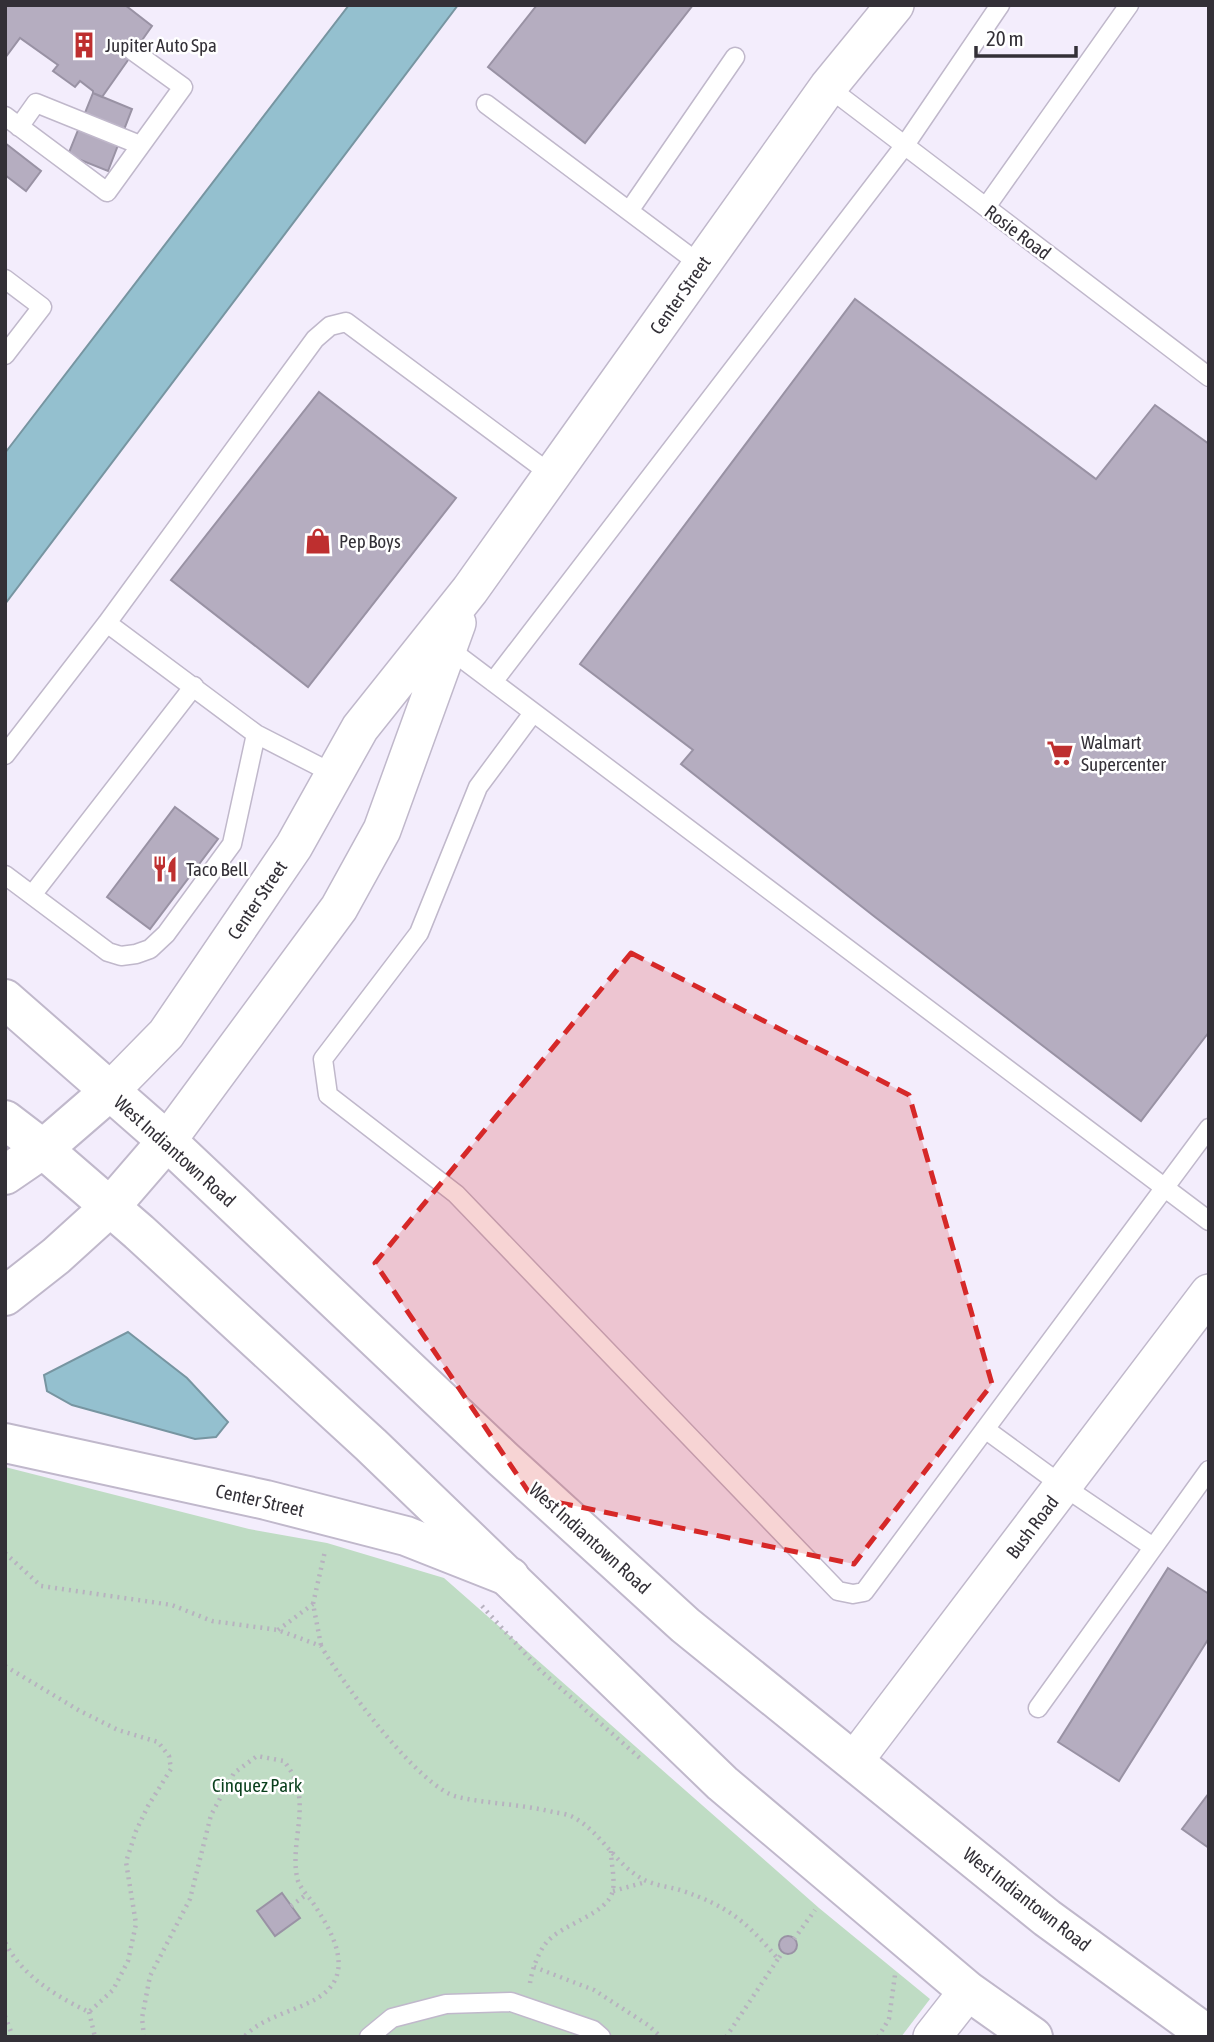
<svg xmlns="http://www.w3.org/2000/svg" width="1214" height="2042" font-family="'Asap Condensed',sans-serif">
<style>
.green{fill:#bfdcc4}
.water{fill:#94c0cf;stroke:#7795a1;stroke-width:2}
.building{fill:#b5adc0;stroke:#9992a4;stroke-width:2}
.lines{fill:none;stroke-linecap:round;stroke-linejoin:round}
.service-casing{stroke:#c0b8cb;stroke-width:21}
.minor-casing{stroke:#c0b8cb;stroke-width:40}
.tertiary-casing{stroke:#c0b8cb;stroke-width:42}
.primary-casing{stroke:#c0b8cb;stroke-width:42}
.path{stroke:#b7b2bf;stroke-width:4.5;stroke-dasharray:2 5;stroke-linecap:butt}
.service{stroke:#fff;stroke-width:18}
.minor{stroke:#fff;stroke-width:37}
.tertiary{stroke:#fff;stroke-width:38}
.primary{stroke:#fff;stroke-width:38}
.marked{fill:#d62828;fill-opacity:0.2;stroke:#d62828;stroke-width:5;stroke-dasharray:14 9;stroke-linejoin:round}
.labels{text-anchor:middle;stroke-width:5;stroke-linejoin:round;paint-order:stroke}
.poi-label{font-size:19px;fill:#333037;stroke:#fff;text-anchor:start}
.street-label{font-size:19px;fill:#333037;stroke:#fff}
.park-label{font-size:19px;fill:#093f1c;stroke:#fff}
</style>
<rect width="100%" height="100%" fill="#f3edfc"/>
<path class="green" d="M5,1467L249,1529L327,1543L444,1578L819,1908L930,1999L901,2037H5Z"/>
<path class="water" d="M349,5H458L5,604V453Z
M128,1332L187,1378L228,1422L216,1437L195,1439L72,1405L47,1391L44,1375Z"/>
<path class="building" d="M5,5H125L152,26L102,97L93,93V91L80,81L75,87L53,71L58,65L20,38L5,58Z
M537,5H693L585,143L488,67Z
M93,93L132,109L108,171L68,155Z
M5,143L41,171L26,191L5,175Z
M855,299L1096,479L1155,405L1209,444V1032L1141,1121L875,917L681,764L693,750L580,664Z
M319,392L456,498L308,687L171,580Z
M175,807L218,839L150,929L107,897Z
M1168,1568L1209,1594V1638L1119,1781L1058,1742Z
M1209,1793V1848L1182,1829Z
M282,1893L300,1918L275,1936L257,1911Z
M779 1945a9 9 0 1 1 18 0a9 9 0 1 1-18 0Z"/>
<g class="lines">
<g class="service-casing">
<path id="service" d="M828,87L1209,377
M486,104L701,265
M5,116L107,192L183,87L133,51
M19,127L36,103L140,145
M986,207L1129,5
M629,211L735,57
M5,279L42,307L5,355
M107,623L256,734L334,774
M448,648L1209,1221
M493,682L905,145L1000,5
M533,713L478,787L419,933L323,1059L328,1095L456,1194L838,1591L853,1594L864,1592L1209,1128
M5,755L107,623L315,339L330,326L346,322L552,475
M5,875L108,952L121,956L136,954L150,949L166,934L232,844L256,734
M32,895L194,686
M985,1429L1063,1486L1153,1547
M1038,1708L1209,1470
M369,2037L392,2018L446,2004L511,2002L593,2030L601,2037"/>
</g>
<g class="minor-casing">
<path id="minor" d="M110,1091L166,1034L294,846L360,728L470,590L828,87L895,5
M167,1141L339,908L382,830L457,623
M854,1761L1209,1293
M932,2037L968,1991"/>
</g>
<g class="tertiary-casing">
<path id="tertiary" d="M5,1175L43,1149L110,1091
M5,1296L56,1256L110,1207L167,1141
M5,1443L266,1500L406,1536L510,1577"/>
</g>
<g class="primary-casing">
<path id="primary" d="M5,999L167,1141L503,1459L685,1625L1047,1918L1209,2036
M5,1120L43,1149L139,1232L371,1445L722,1783L968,1991L1033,2037"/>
</g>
<path class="path" d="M5,1553L41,1586L172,1605L212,1621L278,1630L321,1646C341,1681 420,1789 458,1797C489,1804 521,1804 553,1812C559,1813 567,1814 573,1817C603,1833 618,1870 649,1882C659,1886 670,1887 680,1890C728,1906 746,1921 778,1959L783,1952
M482,1606L540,1670L642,1760
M278,1630L313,1604
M321,1645L313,1604L325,1551
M5,1666L80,1711L118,1730L158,1742L169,1756L171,1769L148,1806L136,1831L126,1862L136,1924L128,1961L113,1990L89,2012C57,1997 21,1975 5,1942
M613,1891L646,1882
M291,1906L307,1894
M794,1939L815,1910
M534,1967L594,1990L648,2025L661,2037
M530,1983C532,1970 538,1953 546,1943C562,1923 608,1915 613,1890C615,1878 611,1863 611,1851
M89,2012L95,2037
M5,2016L13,2037
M144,2037L142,2018L150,1976L190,1899L211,1815L234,1773L257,1756L284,1761C288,1767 293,1773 295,1780C308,1812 289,1848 298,1881C301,1889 308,1896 313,1903C327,1924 348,1957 334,1982C318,2010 268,2010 244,2037
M726,2037L778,1959
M878,2037L889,2019L895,1975"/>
<use href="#service" class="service"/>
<use href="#minor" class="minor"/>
<use href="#tertiary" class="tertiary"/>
<use href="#primary" class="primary"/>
</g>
<path class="marked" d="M631,953L909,1095L992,1384L854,1564L532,1497L375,1263Z"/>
<defs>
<g id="building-bare" transform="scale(2.1)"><path d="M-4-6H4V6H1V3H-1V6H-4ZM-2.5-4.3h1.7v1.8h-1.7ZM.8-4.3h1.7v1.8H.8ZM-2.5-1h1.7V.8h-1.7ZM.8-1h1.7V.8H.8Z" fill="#be2f2f" stroke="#fff" stroke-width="2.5" paint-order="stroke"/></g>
<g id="shop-bare" transform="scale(2.1)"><path d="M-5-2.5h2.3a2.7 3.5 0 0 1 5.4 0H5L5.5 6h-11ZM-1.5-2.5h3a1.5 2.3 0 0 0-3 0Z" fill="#be2f2f" stroke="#fff" stroke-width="2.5" paint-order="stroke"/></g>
<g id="supermarket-bare" transform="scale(2.1)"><path d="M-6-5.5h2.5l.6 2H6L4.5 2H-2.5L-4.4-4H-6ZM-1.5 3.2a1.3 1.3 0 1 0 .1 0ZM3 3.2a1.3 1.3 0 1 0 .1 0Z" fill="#be2f2f" stroke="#fff" stroke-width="2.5" paint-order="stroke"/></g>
<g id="restaurant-bare" transform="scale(2.1)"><path d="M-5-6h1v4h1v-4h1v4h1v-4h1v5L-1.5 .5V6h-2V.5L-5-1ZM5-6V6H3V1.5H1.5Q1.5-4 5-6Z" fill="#be2f2f" stroke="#fff" stroke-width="2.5" paint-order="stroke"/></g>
</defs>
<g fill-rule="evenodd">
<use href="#building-bare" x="84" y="45"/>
<use href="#shop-bare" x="318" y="541"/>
<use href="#supermarket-bare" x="1060" y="753"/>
<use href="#restaurant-bare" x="165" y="869"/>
</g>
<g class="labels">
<g class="poi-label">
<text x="105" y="52">Jupiter Auto Spa</text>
<text x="339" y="548">Pep Boys</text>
<text x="1081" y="749">Walmart<tspan x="1081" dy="22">Supercenter</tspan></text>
<text x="186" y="876">Taco Bell</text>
</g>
<g class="street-label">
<text transform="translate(1018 232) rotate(37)" y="7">Rosie Road</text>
<text transform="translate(680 295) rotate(-55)" y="7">Center Street</text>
<text transform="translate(257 900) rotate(-56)" y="7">Center Street</text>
<text transform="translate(175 1151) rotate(42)" y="7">West Indiantown Road</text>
<text transform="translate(260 1500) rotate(13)" y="7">Center Street</text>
<text transform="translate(1032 1527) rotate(-53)" y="7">Bush Road</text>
<text transform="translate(590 1538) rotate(42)" y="7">West Indiantown Road</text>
<text transform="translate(1027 1899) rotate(38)" y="7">West Indiantown Road</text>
</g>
<g class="park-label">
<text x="257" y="1792">Cinquez Park</text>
</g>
</g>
<rect width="1214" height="2042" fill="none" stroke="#333037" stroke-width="14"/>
<path d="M976 46v10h100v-10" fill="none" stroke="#333037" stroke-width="3.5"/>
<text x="986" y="46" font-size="21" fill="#333037" stroke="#ffffff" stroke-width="5" paint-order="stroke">20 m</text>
</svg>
